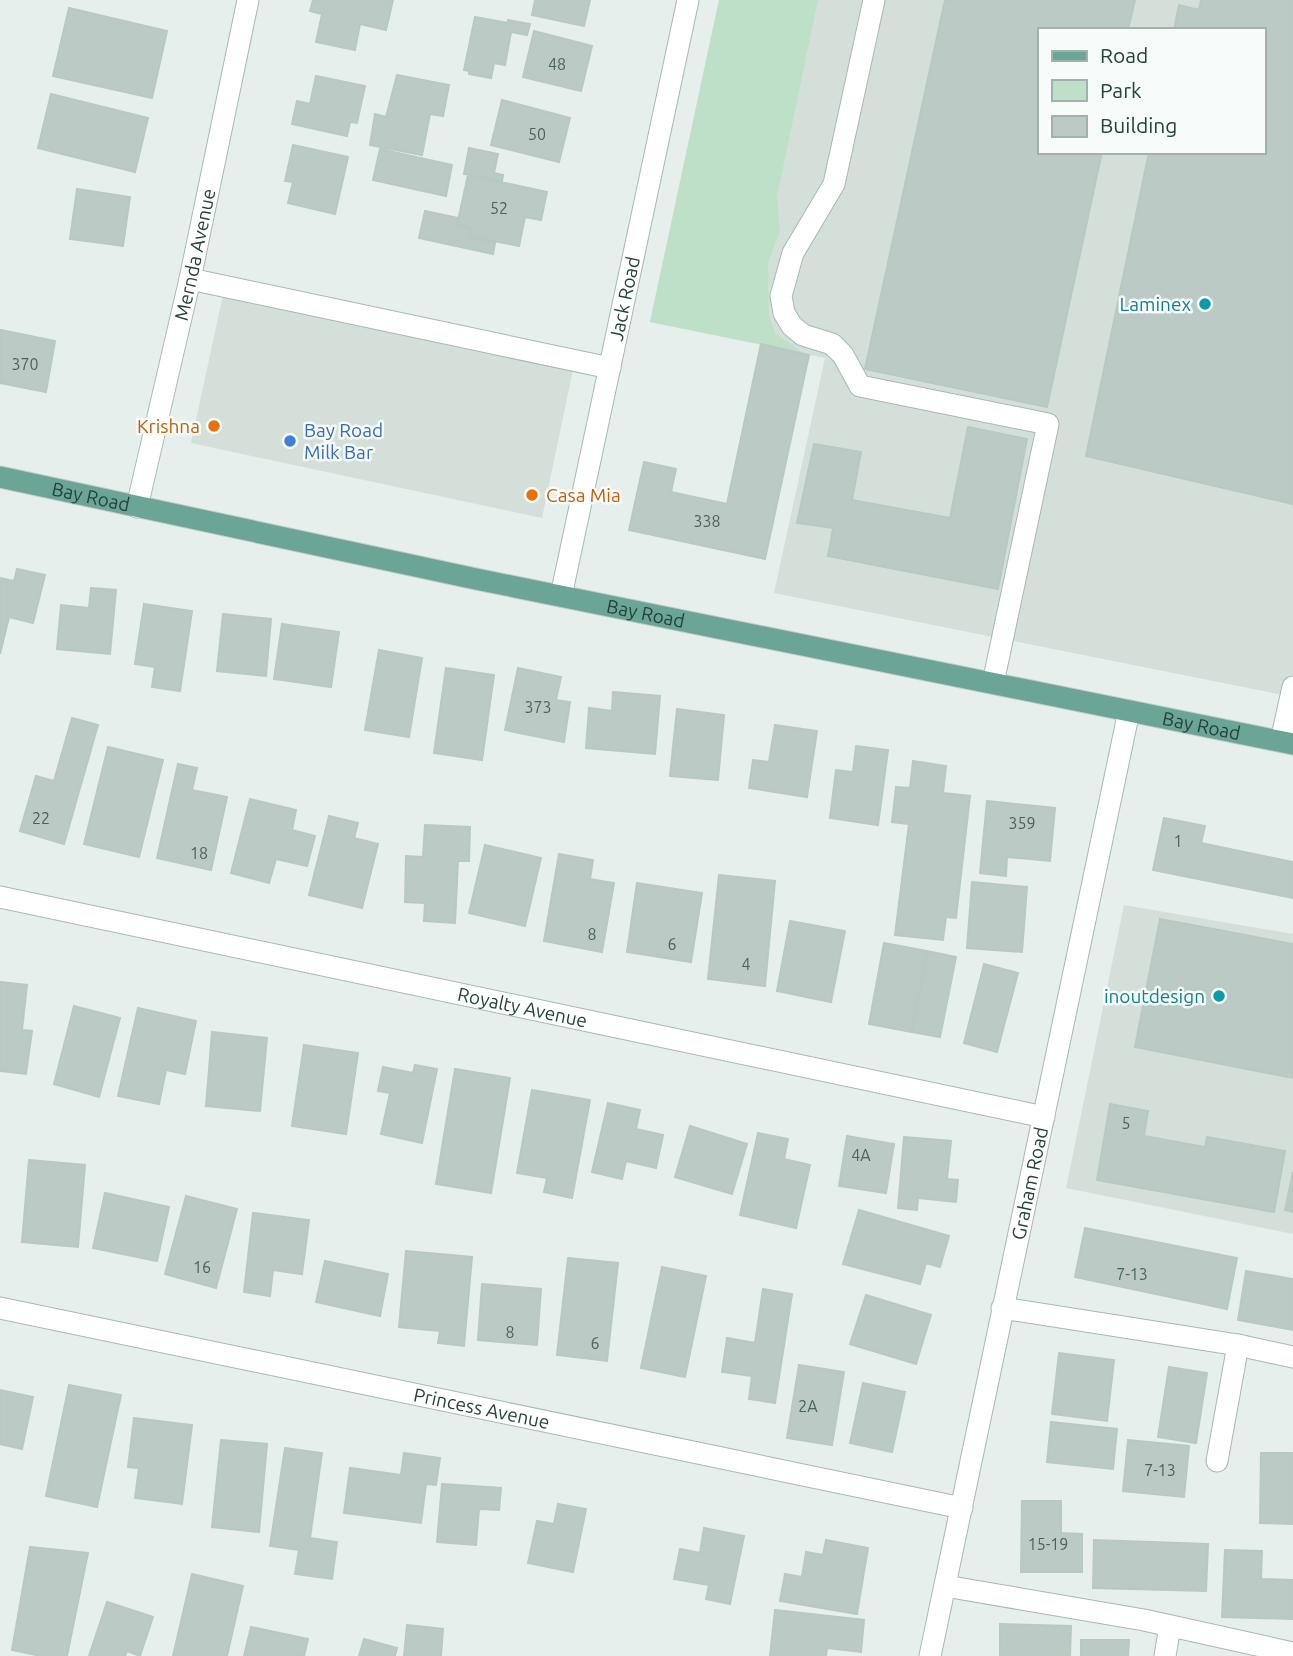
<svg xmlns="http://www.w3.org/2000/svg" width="1293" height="1656" font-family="Ubuntu,sans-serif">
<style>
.built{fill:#d4dfda;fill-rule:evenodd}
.green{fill:#bfe0c8}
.building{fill:#bbcac4;stroke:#b8c9c2;stroke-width:2}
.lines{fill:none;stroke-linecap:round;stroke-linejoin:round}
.minor-casing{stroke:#a8b8b2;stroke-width:23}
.major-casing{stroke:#c2cac8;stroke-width:23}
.minor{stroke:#fff;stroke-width:21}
.major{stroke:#6aa596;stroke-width:21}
.culture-dot{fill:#0f9aa8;stroke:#f7fbf9;stroke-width:2.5}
.food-dot{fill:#e8710a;stroke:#f7fbf9;stroke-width:2.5}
.shop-dot{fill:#3f7fe0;stroke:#f7fbf9;stroke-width:2.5}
.labels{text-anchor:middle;stroke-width:5;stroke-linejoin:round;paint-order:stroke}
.number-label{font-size:16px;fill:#4a645c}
.street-label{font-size:19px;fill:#24423a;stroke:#f7fbf9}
.culture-label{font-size:19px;fill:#0d838f;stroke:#f7fbf9;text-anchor:end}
.food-label{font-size:19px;fill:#c56008;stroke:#f7fbf9;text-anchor:end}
.shop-label{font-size:19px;fill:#366cbe;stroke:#f7fbf9;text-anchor:start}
</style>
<rect width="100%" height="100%" fill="#e6efeb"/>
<path class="built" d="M719,0H1293V697L774,593L825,358L650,322ZM1039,30H1263V152H1039Z
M224,290L574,365L542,518L191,443Z
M1124,905L1293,934V1234L1066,1188Z"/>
<path class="green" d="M719,0H818L777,197L780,231L768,263L769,315L775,333L803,353L650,322Z"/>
<path class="building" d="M313,0H393L386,30L360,24L355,50L316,42L322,14L310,11Z
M535,0H590L584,26L532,15Z
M945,0H1135L1128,30H1039V152H1102L1047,407L865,369Z
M1201,0H1293V504L1086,456L1149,152H1263V30H1174L1179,5L1199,10Z
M69,8L167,31L152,98L53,76Z
M475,17L508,23V20L530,24L527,35L511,32L505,65L494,63L491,78L469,74V71L464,70Z
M534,31L592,46L581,91L523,77Z
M397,75L449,85L443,116L430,114L422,155L370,145L375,114L386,117Z
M316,76L365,86L357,123L350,122L347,136L292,124L297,101L310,104Z
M51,94L148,118L135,172L38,148Z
M502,100L570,118L559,162L491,145Z
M293,145L348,157L335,214L288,203L293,182L285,181Z
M469,148L498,154L494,173L503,175L502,181L464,174Z
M380,149L452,165L446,196L373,180Z
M468,175L547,192L541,220L525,217L519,246L470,236L472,229L457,225Z
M77,189L130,197L123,246L70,239Z
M425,211L458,218L456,226L470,229L468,237L495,243L493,254L419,238Z
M1,330L55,341L46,392L0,383Z
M761,344L809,355L765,559L629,530L644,462L676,469L671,492L727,504Z
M968,427L1027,439L998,589L828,556L833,528L797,523L814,444L861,452L852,500L950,518Z
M17,569L45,575L33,623L9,617L0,654V578L14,581Z
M91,588L116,590L110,654L57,649L61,605L89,608Z
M144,604L192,611L180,691L152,687L155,667L135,664Z
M223,614L271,619L266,676L217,671Z
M282,624L339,632L331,687L274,679Z
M379,650L422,658L409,737L365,730Z
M446,668L494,675L482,760L434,753Z
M518,668L561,677L556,700L570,702L564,742L505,730Z
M613,692L660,696L655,754L586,748L589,708L612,711Z
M677,709L724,715L718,780L670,776Z
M72,718L98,725L64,844L20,831L36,776L54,781Z
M775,725L817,731L807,797L749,788L753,760L769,762Z
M856,746L888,750L878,825L830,818L836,770L853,772Z
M108,747L163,760L139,857L84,844Z
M913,761L946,766L943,793L970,796L956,918L946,917L943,940L895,935L909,824L892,822L896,787L910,788Z
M178,764L197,768L192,790L227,797L211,870L157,858Z
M250,799L296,810L292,830L315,836L307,866L276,859L269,883L231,873Z
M987,801L1055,808L1050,861L1007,857L1006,876L980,873Z
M329,816L358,823L354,838L378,844L362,908L309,895Z
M1164,818L1205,826L1201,843L1293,862V898L1153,870Z
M425,825L470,827L469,861H458L455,923L424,921L425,903L405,902L406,856L423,857Z
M485,845L541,858L525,926L469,913Z
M559,854L593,860L590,879L614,883L602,952L544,941Z
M719,875L775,881L765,986L708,979Z
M972,882L1027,887L1022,952L967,948Z
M637,883L702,893L691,962L627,952Z
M1160,919L1293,944V1078L1135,1047Z
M790,921L845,931L831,1002L777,991Z
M884,943L927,951L912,1032L869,1024Z
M927,951L956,957L940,1037L912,1032Z
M984,964L1018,973L997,1052L964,1043Z
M0,982L27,985L22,1030L32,1031L26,1074L0,1071Z
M74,1006L120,1018L99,1097L54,1084Z
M138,1008L196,1021L185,1074L166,1070L159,1104L118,1096Z
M212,1032L267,1038L260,1111L206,1106Z
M304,1045L358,1053L346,1134L292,1126Z
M415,1065L437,1069L422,1143L381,1134L390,1093L378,1091L383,1067L413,1073Z
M455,1069L510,1078L491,1193L436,1184Z
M532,1090L590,1100L572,1198L544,1192L547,1178L517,1173Z
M608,1103L640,1110L636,1129L663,1135L656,1168L626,1161L622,1179L592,1172Z
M1110,1104L1148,1111L1144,1136L1205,1147L1207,1137L1285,1151L1274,1212L1097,1180Z
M690,1126L747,1144L732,1194L675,1177Z
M758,1133L788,1139L784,1159L810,1165L796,1228L740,1215Z
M847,1136L894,1144L886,1193L839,1186Z
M904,1137L951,1141L947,1179L958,1180L956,1202L918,1198L917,1210L898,1208Z
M29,1160L85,1165L78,1247L22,1242Z
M1293,1172V1212L1285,1210Z
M105,1193L169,1207L157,1261L93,1248Z
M186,1196L237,1209L216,1288L165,1274Z
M859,1210L949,1236L940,1267L926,1263L920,1284L843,1264Z
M253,1213L309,1220L302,1274L273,1270L270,1296L244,1292Z
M1085,1228L1237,1258L1227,1309L1075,1277Z
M406,1251L472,1257L464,1346L438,1343L440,1331L399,1327Z
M568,1258L618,1263L607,1361L557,1355Z
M325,1261L388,1274L380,1316L316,1302Z
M662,1267L706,1276L685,1377L641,1368Z
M1246,1271L1293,1279V1330L1238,1320Z
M482,1284L541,1289L537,1345L478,1340Z
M763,1289L792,1294L775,1403L749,1399L752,1376L722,1372L727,1338L755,1343Z
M866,1295L931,1315L916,1364L850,1344Z
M1059,1353L1114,1360L1107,1421L1052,1414Z
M799,1365L844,1372L832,1445L787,1438Z
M1169,1367L1207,1373L1196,1443L1158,1437Z
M863,1383L905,1392L892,1452L850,1443Z
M69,1385L121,1395L97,1507L46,1496Z
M0,1390L33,1397L22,1449L0,1444Z
M134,1418L192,1425L182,1504L135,1498L139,1468L128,1467Z
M1051,1422L1117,1429L1113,1469L1047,1462Z
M221,1440L267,1444L259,1532L212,1527Z
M1128,1440L1189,1446L1184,1497L1123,1491Z
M285,1448L322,1453L310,1538L337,1542L332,1579L295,1574L299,1550L270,1546Z
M404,1453L440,1458L436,1485L426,1484L421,1523L344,1513L350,1468L401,1475Z
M1261,1453H1293V1524L1260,1523Z
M442,1484L501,1488L499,1510L479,1509L476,1545L437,1542Z
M1022,1501H1061V1533L1082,1534V1572H1021Z
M558,1504L586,1509L573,1572L528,1563L537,1521L554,1524Z
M704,1528L744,1536L730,1604L706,1599L709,1585L674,1579L680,1549L700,1553Z
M826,1540L868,1548L857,1614L780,1601L785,1574L802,1577L806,1552L823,1555Z
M1094,1540L1208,1544L1206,1591L1093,1588Z
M30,1547L88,1553L67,1656H41L12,1650Z
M1225,1550L1262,1551L1261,1579L1293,1580V1619L1222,1617Z
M192,1574L243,1586L227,1656H173Z
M107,1602L153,1617L140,1656L127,1651L125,1656H89Z
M775,1610L864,1620L861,1652L827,1648L826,1656H770Z
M1000,1624L1071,1626L1070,1656H1000Z
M407,1625L443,1629L441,1656H404Z
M251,1627L308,1639L304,1656H244Z
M364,1639L397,1648L395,1656H359Z
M1081,1640H1129L1128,1656H1081Z"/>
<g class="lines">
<g class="minor-casing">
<g id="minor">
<path d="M874,0L834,184L793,253L781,296L784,313L792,326L803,335L832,344L843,355L860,386L1048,424L993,683"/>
<path d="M190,279L610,368"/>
<path id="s1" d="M137,507L190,279L248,0"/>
<path id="s2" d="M561,596L688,0"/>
<path d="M1281,741L1293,687"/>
<path id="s3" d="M0,897L1044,1117"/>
<path id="s4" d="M0,1308L962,1508"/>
<path d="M1002,1308L1238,1345L1293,1357"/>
<path d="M1217,1461L1238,1345"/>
<path d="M945,1586L1144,1620L1293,1653"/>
<path id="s5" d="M930,1656L1129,711"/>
<path d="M1165,1656L1170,1626"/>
</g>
</g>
<g class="major-casing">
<g id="major">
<path id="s6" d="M0,477L476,579L1293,744"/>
</g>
</g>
<use href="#minor" class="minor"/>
<use href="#major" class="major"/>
</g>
<g class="culture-dot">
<circle cx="1205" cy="304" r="7"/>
<circle cx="1219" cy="996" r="7"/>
</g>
<g class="food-dot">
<circle cx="214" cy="426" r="7"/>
<circle cx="532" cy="495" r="7"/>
</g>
<circle class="shop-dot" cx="290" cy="441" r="7"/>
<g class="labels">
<g class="number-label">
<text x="557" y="70">48</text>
<text x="537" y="140">50</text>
<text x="499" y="214">52</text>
<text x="25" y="370">370</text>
<text x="707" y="527">338</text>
<text x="538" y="713">373</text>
<text x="41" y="824">22</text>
<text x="1022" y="829">359</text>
<text x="1178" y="847">1</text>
<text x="199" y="859">18</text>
<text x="592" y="940">8</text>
<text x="672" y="950">6</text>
<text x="746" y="970">4</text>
<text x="1126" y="1129">5</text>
<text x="861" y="1161">4A</text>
<text x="202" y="1273">16</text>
<text x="1132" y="1280">7-13</text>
<text x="510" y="1338">8</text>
<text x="595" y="1349">6</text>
<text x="808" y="1412">2A</text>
<text x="1160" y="1476">7-13</text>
<text x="1048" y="1550">15-19</text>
</g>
<g class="street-label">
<text dy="7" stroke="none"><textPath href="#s1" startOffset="259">Mernda Avenue</textPath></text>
<text dy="7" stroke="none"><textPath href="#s2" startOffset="304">Jack Road</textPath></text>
<text dy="7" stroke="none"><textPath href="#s6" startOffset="93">Bay Road</textPath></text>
<text dy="7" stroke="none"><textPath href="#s6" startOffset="660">Bay Road</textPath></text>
<text dy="7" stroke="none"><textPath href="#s6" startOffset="1227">Bay Road</textPath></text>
<text dy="7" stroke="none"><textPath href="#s3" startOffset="534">Royalty Avenue</textPath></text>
<text dy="7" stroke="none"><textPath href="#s5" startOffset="483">Graham Road</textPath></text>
<text dy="7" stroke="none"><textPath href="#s4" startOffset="492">Princess Avenue</textPath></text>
</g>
<g class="culture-label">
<text x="1191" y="311">Laminex</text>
<text x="1205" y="1003">inoutdesign</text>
</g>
<g class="food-label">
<text x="200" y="433">Krishna</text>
<text x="546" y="502" text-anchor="start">Casa Mia</text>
</g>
<g class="shop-label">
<text x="304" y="437">Bay Road<tspan x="304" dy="22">Milk Bar</tspan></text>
</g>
</g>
<rect x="1038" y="28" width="228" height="126" fill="#f7fbf9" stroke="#a3b1ad" stroke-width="2"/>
<rect x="1052" y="51" width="35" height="10" fill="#6aa596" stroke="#a3b1ad" stroke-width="2"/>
<text x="1100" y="63" font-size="21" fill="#24423a">Road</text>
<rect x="1052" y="80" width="35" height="21" fill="#bfe0c8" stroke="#a3b1ad" stroke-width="2"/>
<text x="1100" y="98" font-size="21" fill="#24423a">Park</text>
<rect x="1052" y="116" width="35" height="21" fill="#bbcac4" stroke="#a3b1ad" stroke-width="2"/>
<text x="1100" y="133" font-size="21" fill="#24423a">Building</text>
</svg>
